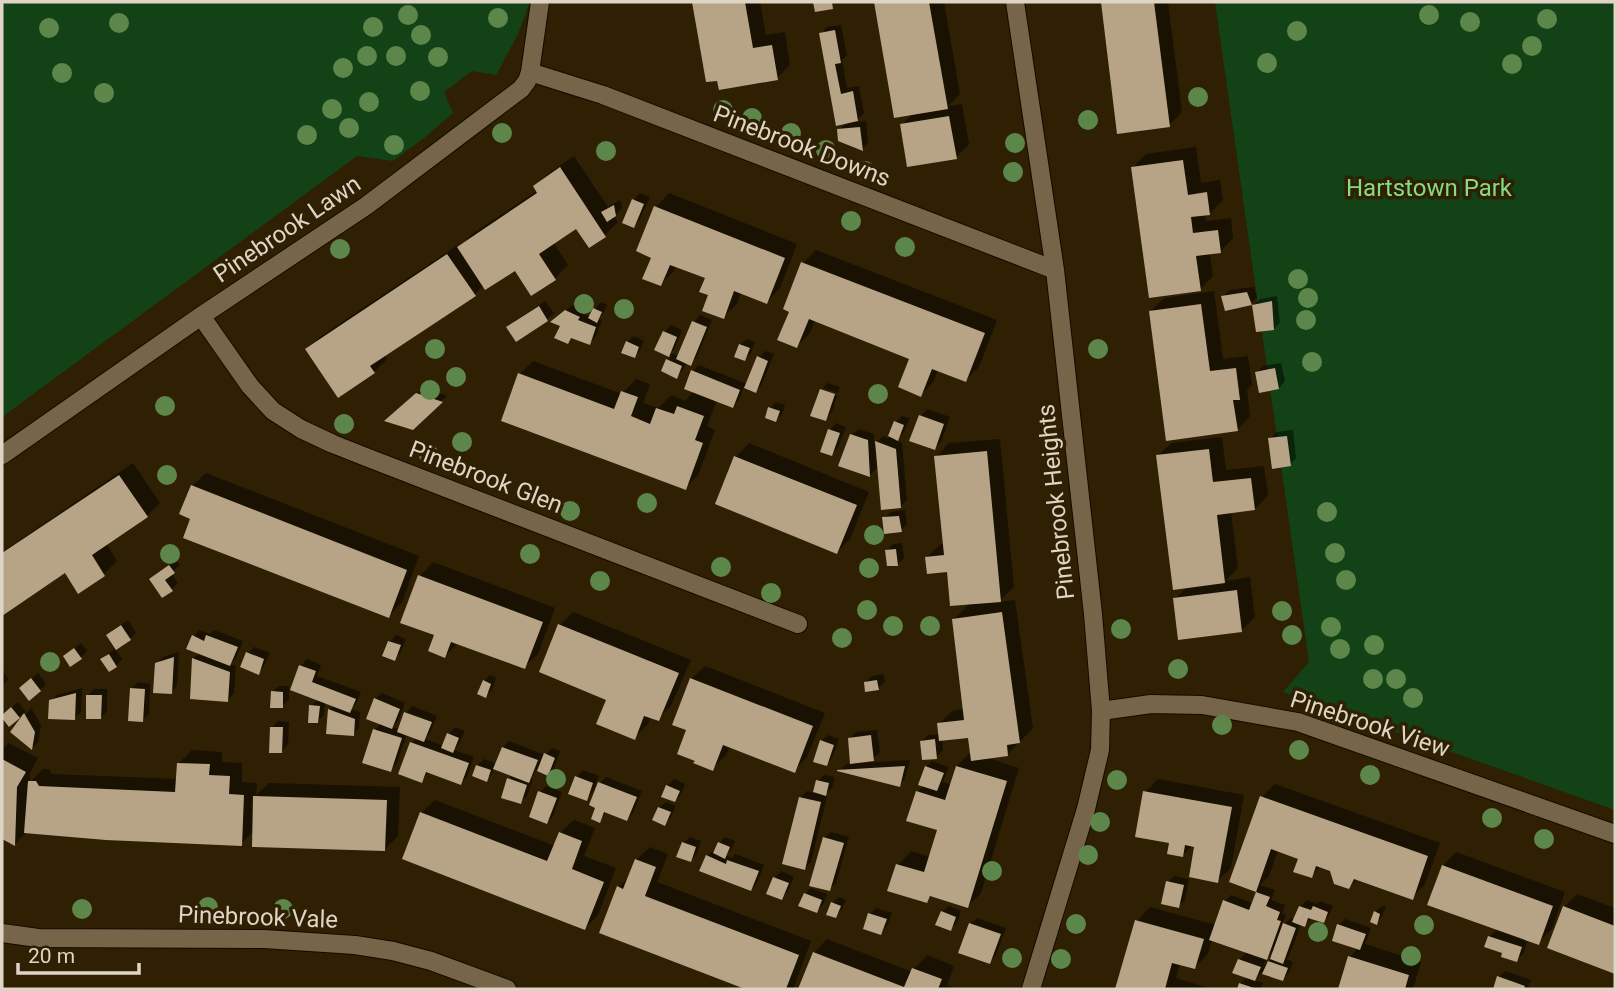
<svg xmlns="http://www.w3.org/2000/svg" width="1617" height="991" font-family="Roboto,sans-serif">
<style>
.green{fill:#134216}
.shadow{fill:#0007;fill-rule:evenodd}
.building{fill:#b7a486}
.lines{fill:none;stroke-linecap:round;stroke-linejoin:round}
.minor-casing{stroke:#140a00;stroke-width:20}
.minor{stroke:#766549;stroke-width:18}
.tree{fill:#5d874a}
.labels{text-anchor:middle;stroke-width:7;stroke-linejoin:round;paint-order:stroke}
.street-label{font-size:24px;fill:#dfd5c6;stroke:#2f2004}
.park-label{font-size:24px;fill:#82dc84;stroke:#2f2004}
</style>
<rect width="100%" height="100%" fill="#2f2004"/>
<path class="green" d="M2,2H530L518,34L496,75L472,71L444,92L453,113L424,138L393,161L357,156L2,417Z
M1215,2H1615V810L1283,692L1309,662Z"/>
<path class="shadow" d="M694,2H760L766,35L785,32L790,65L777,78L708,80Z
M876,2H944L960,94L948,106L962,104L969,144L956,157L902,125L913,113L896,116Z
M1104,2H1168L1182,112L1169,125L1118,132Z
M841,25L847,55L842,60L847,88L859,86L864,113L855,122L866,121L868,143L862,149L839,130L847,122L821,34L827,27Z
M1196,147L1201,183L1220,180L1223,200L1210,213L1205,214L1206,221L1231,218L1233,238L1220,252L1210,253L1213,276L1200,289L1133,167L1146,154Z
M574,156L608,207L620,200L622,208L614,216L618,222L605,235L589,245L577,227L553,242L568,265L555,278L532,294L515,269L484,285L475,294L384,355L387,359L374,372L307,349L321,336L461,243L462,244L472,234L538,190L535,186L549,173Z
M640,193L650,197L640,219L634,226L625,222L634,200Z
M669,193L797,244L780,288L767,302L741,292L737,304L723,317L711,294L707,277L676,265L674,271L661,284L653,257L638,250L656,207Z
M816,250L997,320L979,367L966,380L938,369L934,381L921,395L911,358L815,320L810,333L797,346L791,311L803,263Z
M1254,287L1257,297L1251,304L1223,296L1230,290Z
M1214,291L1223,359L1248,356L1252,385L1247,390L1250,416L1237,430L1151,311L1164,298Z
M1277,296L1280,322L1274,329L1254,306L1260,299Z
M545,301L554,313L547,319L517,340L508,327L515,321Z
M601,302L607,305L603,314L598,319L602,320L596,336L589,343L573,336L568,342L558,316L573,305L585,311L583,314L591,317L595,309Z
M700,315L712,320L697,357L690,364L686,362L683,370L676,377L667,360L672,356L657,349L664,332L671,325L682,330L675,348L670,353L679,356L694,322Z
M634,336L644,341L640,350L634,356L627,342Z
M747,339L755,342L751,353L745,359L740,345Z
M765,351L774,354L762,384L755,391L744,386L739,400L732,406L717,400L707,426L715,430L698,475L685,488L520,374L533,361L622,394L636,379L650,384L643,403L658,408L671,395L685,401L694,391L693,371L699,365L747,384L759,357Z
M1281,363L1285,381L1279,388L1257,372L1263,366Z
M828,383L840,387L838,393L823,388Z
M424,388L447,396L412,428L392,415Z
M822,389V391L837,396L832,412L825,419L822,390Z
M776,402L785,405L782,414L776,420L770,408Z
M927,409L950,417L941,442L934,448L921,416Z
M902,416L910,418L904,432L896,441L902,443L907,500L901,506L879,466L870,475L841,465L852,435L858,429L874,434V445L883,436L889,438L896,422Z
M836,423L846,427L838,448L831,454L830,430Z
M1293,430L1296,458L1290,465L1270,439L1276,432Z
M1222,437L1226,470L1264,466L1268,495L1255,509L1231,512L1238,568L1225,581L1250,577L1255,617L1242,630L1175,599L1188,586L1158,456L1171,443Z
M1000,439L1014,587L998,602L1015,600L1033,728L1007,755L985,757L1019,768L981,893L968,906L933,895L926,901L898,865L911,851L930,857L939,829L918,792L924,785L926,767L932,761L949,767L943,782L952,785L957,766L971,752L970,736L942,739L943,750L937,757L922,741L928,735L940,734L939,724L952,711L964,709L954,619L971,602L948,570L927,557L941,544H945L936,457L949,443Z
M749,443L869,492L850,539L837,552L717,503L736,457Z
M133,463L160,503L147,516L106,543L117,561L104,574L79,591L65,571L2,615V552Z
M206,473L419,556L402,602L389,616L192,518V486Z
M905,510L907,524L901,530L884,518L891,512Z
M902,543L904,558L898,564L887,551L893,544Z
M176,560L180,565L171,573L178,583L172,589L151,579Z
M433,562L555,608L538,654L524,667L458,643L445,656L437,634L403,622L420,576Z
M573,612L691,660L671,706L658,719L651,717L648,724L635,737L560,625Z
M128,620L136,633L130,639L108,635L114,629Z
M199,630L210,634L214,630L243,641L236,658L230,664L236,666L234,693L228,700L192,697L194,658L200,652L193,637Z
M396,635L406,639L401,652L394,659L390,642Z
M81,643L87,651L81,657L65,656Z
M254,647L270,653L264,666L258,673L248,653Z
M117,648L115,649L122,659L116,666L102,659L109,653Z
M179,652L177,686L171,692L157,664L163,657Z
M307,659L321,665L317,676L361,692L356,704L351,709L360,712L359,728L353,734L328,733L330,709L334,705L325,701L324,715L318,721L311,706L318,699L292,689L301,666Z
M705,666L825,713L807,757L794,771L730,746L726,755L713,768L689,729L691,679Z
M2,670L9,679L2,686Z
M38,673L46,684L40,690L28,682Z
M883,674L885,682L878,688L866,682L872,676Z
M490,675L496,678L492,690L485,696L484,681Z
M138,682L150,684L149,714L142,720L131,689Z
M279,686H289V700L282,706L272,692Z
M82,688L81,712L74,718L51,701L57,695Z
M94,689H107V711L100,718L88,695Z
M382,693L405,703L398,721L392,727L399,729L406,713L412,706L437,716L430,733L425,739L444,746L449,734L455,727L465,731L459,744L454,750L474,757L467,777L460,783L429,772L422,781L412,743L417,737L407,733L397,763L391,770L375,730L381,723L375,699Z
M18,702L26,712L9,724V710Z
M31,708L41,725L38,742L32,748L12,732Z
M278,721L289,722L288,744L282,751L271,728Z
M877,730L880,752L873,759L860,761L861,763L910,760L905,779L899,785L841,769L846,764H852L850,738L856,732Z
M828,735L839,739L832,758L826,764L821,741Z
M509,741L545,755L552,748L560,751L554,768L548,774L537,769L531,778L533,779L527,796L520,802L508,779L513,775L494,767L492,774L486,780L477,766L484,759L497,764L503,747Z
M8,743L38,758L30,773V782L43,769H49L52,774L178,779V764L192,750L222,752V762L242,763V782L257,783L256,795L269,783L400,787L398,836L385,849L254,831L241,844L27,832L15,844L2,837V749Z
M583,770L599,776L593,792L586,799L576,777Z
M824,775L835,777L832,788L824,795L827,796L811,862L805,868L800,798L807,791L814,793L818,781Z
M606,777L642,791L633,813L627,819L607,811L599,821L600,783Z
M674,779L685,784L681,794L675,800L667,786Z
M1158,779L1244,795L1231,868L1217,881L1196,845H1193L1183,855L1171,842L1145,792Z
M1275,784L1440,843L1425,884L1412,898L1358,878L1349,887L1332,870L1321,866L1311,876L1300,858L1278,850L1269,876L1260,885L1275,890L1271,900L1285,905L1282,914L1286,915L1281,927L1291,918L1295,919L1300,907L1307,900L1317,904L1320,901L1333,906L1329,915L1323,921L1311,918L1304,925L1301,924L1289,956L1286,959L1293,962L1289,973L1283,979L1262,972L1254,980L1263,983L1261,989H1238L1240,984L1247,977L1239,960L1248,951L1212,939L1208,954L1195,967L1180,964L1176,978L1212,989H1117L1137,921L1150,907L1216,925L1225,901L1231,895L1253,903L1258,891L1231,881L1262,797ZM1275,949L1271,959L1263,967L1266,960H1264Z
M546,786L562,792L553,816L547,822L540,792Z
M435,800L555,846L560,833L574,820L595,828L584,856L616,868L598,915L585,928L421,813Z
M666,802L676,806L671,817L665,824L659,808Z
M831,832L849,837L836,883L829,889L824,838Z
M690,837L701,841L697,854L690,860L683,843Z
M725,837L735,841L731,850L726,855L731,858L735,854L764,865L757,883L751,889L707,856L714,850L716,851L719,843Z
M650,847L668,854L657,882L811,941L794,987L791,989H751L601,932L619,887L630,876L636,860Z
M1456,852L1565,892L1552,929L1538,943L1528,939L1523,954L1516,960L1505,952L1489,937L1498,928L1443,866Z
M781,871L794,877L788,891L782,898L775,878Z
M1174,876L1189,879L1185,900L1178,906L1168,882Z
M811,888L827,894L823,905L816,911L805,894Z
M1577,894L1615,908V972L1549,947L1564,907Z
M839,897L846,900L842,909L836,916L832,903Z
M949,906L961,911L957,923L950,929L942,912Z
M1382,906L1386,907L1382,916L1376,923L1375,912Z
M876,908L892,913L887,926L881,933L870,914Z
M977,918L1006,928L996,955L990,962L970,924Z
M1345,919L1371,928L1365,944L1421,962L1413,989H1340L1350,957L1358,948L1339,925Z
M827,939L912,972L914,969L927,955L954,966L947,985L957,989H800L814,953Z
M1505,971L1531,980L1527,989H1495L1499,977Z"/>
<path class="building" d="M692,2H745L753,48L772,45L778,80L719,90L717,81L706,82Z
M813,2H832L833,9L815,12Z
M874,2H929L948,109L894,118Z
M1101,2H1154L1170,127L1117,134Z
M835,30L841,63L835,64L841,94L853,91L858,121L836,126L819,33Z
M949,116L957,159L907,167L900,124Z
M860,127L863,151L838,141L837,129Z
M1183,160L1188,195L1207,192L1210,215L1191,217L1193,233L1218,230L1221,253L1196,256L1201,291L1149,298L1131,167Z
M560,167L606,237L589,248L576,229L539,254L556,280L531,296L515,271L485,290L457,247L537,193L533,186Z
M632,199L644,204L634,228L622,223Z
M614,205L616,216L607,222L601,212Z
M654,206L785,258L767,304L734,291L724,319L702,311L708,295L699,292L705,278L670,265L661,286L642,279L651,258L636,251Z
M447,254L476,296L370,366L375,373L338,398L305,349Z
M801,262L985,333L966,382L932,369L921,397L898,387L909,359L809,319L797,348L777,340L789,312L783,309Z
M1247,292L1252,305L1225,311L1221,296Z
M1272,301L1274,330L1256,332L1252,305Z
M1201,304L1210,371L1236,368L1240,400H1233L1238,431L1166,441L1149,311Z
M539,306L548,321L516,342L506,327Z
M593,308L602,312L597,323L588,318Z
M565,310L580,317L578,320L596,327L590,345L571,338L568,344L554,338L560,326L550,322Z
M692,321L707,327L691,366L676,359Z
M663,331L677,337L669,357L654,350Z
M626,341L639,347L635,358L621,353Z
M739,344L750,348L745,361L734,357Z
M757,356L768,361L756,393L744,388Z
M666,359L682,366L677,379L661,371Z
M1275,368L1279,389L1259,393L1255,372Z
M691,370L740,390L733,408L684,389Z
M518,373L614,409L621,391L638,397L631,416L650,424L656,408L674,414L677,406L704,416L695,440L703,443L686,490L501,421Z
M820,389L835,394L826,421L810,416Z
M416,393L443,402L413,430L384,421Z
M768,407L780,411L776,422L765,418Z
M919,415L944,424L935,450L909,441Z
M894,421L904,425L898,441L888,436Z
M828,429L840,433L832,456L820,452Z
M850,434L868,440L870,477L838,466Z
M1287,436L1291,466L1272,469L1268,438Z
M875,441L896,449L901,508L881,510Z
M1209,449L1213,482L1251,478L1255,510L1217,515L1225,583L1173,590L1156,455Z
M987,451L1001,602L950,606L947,572L927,574L925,557L944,555L934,456Z
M734,456L857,505L837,554L715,504Z
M119,475L148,517L92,555L105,576L78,594L65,573L2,616V553Z
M191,485L407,570L389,618L183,538L190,519L179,514Z
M899,516L902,532L884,534L882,517Z
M896,549L898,566H887L885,550Z
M169,565L175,573L165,580L173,591L162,598L149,579Z
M418,575L543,622L525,669L451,642L445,658L428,651L434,635L400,623Z
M1237,590L1242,632L1178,640L1173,598Z
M1002,612L1020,743L1007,745L1008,756L971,761L968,738L939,741L937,723L964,720L952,619Z
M558,624L679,673L659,721L644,716L635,740L618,733L596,724L606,700L539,672Z
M121,625L131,640L116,650L106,635Z
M192,635L204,641L206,635L238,647L230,666L186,649Z
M388,641L401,645L395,661L382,656Z
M74,648L82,659L70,667L63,656Z
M246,652L264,659L259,675L240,667Z
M109,654L117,667L109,672L100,659Z
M174,657L172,694L153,693L155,663Z
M192,658L230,672L228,702L190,699Z
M299,665L316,671L312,682L356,699L350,713L290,690Z
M31,678L41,691L29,701L19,688Z
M690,678L813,726L795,773L723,745L713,771L693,763L695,761L677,754L686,730L672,725Z
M483,680L491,684L486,698L477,694Z
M877,680L879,690L865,692L864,682Z
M130,688L145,689L143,722L128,721Z
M271,691L283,692V708H270Z
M76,693L75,720L48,719L49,700Z
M86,695H102L101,719H86Z
M374,698L400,709L392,729L366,719Z
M309,705L320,706L318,723H308Z
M11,707L20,718L9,727L2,718V715Z
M328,709L355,719L354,736L326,734Z
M404,712L432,722L424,742L397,732Z
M24,713L35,732L32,750L10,732Z
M270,727H283L282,753H269Z
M373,729L402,738L391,772L362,763Z
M447,733L459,738L453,753L441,748Z
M871,735L874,761L850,764L848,738Z
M935,739L937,759L922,760L920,741Z
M820,740L834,745L827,766L813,762Z
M410,742L469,763L461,785L426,772L422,783L398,774Z
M502,747L538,760L529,783L493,769Z
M544,753L555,758L548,776L537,771Z
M2,759L26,772L17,787L15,846L2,839Z
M177,763L210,764L209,775L230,776L229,794L244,795L242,846L106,840L24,833L28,781H36L39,786L175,792Z
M476,765L491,770L487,782L472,776Z
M905,766L900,787L837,771V770Z
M925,766L944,773L937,791L918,785Z
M956,766L1007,781L968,908L930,896L927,903L887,891L896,864L924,872L937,830L906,821L916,791L945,800Z
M575,776L593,783L587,801L568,794Z
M507,778L527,785L521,804L501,798Z
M816,780L829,783L826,796L813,792Z
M598,782L637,797L627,821L604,812L600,823L591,819L595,808L589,805Z
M666,785L680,791L675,802L661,797Z
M538,791L557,798L547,824L529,817Z
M1143,791L1232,807L1218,883L1189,877L1194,847L1185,845L1183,857L1167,854L1169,843L1135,837Z
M253,796L387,800L385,851L252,847Z
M1260,796L1428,856L1413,900L1354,879L1349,889L1334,884L1330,871L1316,866L1312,878L1293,872L1298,859L1271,849L1256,892L1270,897L1266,906L1280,912L1277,920L1281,921L1267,960L1209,940L1223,900L1249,910L1256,892L1229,882Z
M799,797L821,802L805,870L782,864Z
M658,807L671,812L665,826L652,820Z
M420,812L547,861L559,832L582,841L572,869L604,882L585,930L402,859Z
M823,837L844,843L830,891L809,886Z
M682,842L696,847L691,862L676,857Z
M718,842L730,847L725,859L713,853Z
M706,855L726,864L727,860L759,871L751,891L699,871Z
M635,859L656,867L645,896L799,955L786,989H745L599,933L617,886L623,889Z
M1442,865L1553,906L1539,945L1427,905Z
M773,877L789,883L782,900L766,894Z
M1166,881L1184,885L1179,908L1161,904Z
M804,893L822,900L817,913L798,906Z
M831,902L841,906L836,918L826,915Z
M1299,906L1311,910L1313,906L1328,912L1324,923L1308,918L1305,927L1292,922Z
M1563,906L1615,926V974L1547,948Z
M941,911L956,917L951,931L935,925Z
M1374,911L1380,914L1377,925L1370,922Z
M868,913L887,919L881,935L863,929Z
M1135,920L1204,939L1195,969L1172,963L1165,989H1115Z
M969,923L1001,934L990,964L958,953Z
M1283,923L1296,928L1283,964L1270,959Z
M1337,924L1366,934L1360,950L1332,941Z
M1488,936L1522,947L1517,962L1501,957L1502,953L1484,947Z
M813,952L904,987L912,968L942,979L938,989H798Z
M1348,956L1409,975L1405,989H1338Z
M1238,959L1261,967L1255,981L1232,973Z
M1268,961L1288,968L1283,981L1262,974Z
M1497,976L1525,986L1524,989H1493Z
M1239,983L1257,989H1237Z"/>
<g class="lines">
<g class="minor-casing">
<path id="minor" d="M1015,2L1055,270L1093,614L1101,711L1100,750L1086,809L1031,989
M530,72L603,95L1055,270
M201,316L250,386L273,411L301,429L333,444L371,459L798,624
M2,455L201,316L366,206L521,89L527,81L530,72L540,2
M1101,711L1151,704L1202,705L1298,722L1615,834
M2,933L38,938L264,939L355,945L393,951L431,961L507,989"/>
</g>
<use href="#minor" class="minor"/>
</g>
<g class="tree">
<circle cx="408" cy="15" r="10"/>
<circle cx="1429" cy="15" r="10"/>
<circle cx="498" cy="18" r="10"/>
<circle cx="1547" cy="19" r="10"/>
<circle cx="1470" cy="22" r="10"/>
<circle cx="119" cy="23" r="10"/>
<circle cx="373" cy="27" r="10"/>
<circle cx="49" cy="28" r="10"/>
<circle cx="1297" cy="31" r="10"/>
<circle cx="421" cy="35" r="10"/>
<circle cx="1532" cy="46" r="10"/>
<circle cx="367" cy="56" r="10"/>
<circle cx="396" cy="56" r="10"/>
<circle cx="438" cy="57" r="10"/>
<circle cx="1267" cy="63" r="10"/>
<circle cx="1512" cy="64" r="10"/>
<circle cx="343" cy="68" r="10"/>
<circle cx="62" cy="73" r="10"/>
<circle cx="420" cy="91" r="10"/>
<circle cx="104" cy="93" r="10"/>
<circle cx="1198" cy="97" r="10"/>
<circle cx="369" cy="102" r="10"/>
<circle cx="332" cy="109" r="10"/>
<circle cx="723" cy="110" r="10"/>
<circle cx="752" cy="118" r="10"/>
<circle cx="1088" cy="120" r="10"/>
<circle cx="349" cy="128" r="10"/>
<circle cx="502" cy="133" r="10"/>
<circle cx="791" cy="133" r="10"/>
<circle cx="307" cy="135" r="10"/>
<circle cx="1015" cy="143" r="10"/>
<circle cx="394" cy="145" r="10"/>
<circle cx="826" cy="150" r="10"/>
<circle cx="606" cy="151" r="10"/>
<circle cx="865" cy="171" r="10"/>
<circle cx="1013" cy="172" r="10"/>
<circle cx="851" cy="221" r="10"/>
<circle cx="905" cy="247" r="10"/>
<circle cx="340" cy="249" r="10"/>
<circle cx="1298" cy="279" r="10"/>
<circle cx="1308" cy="298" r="10"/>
<circle cx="584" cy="304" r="10"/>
<circle cx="624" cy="309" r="10"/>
<circle cx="1306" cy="320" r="10"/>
<circle cx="435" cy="349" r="10"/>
<circle cx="1098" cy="349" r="10"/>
<circle cx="1312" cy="362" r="10"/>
<circle cx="456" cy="377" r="10"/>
<circle cx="430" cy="390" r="10"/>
<circle cx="878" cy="394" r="10"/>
<circle cx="165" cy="406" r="10"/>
<circle cx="344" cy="424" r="10"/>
<circle cx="462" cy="442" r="10"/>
<circle cx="429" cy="455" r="10"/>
<circle cx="167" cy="475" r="10"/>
<circle cx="647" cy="503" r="10"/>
<circle cx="570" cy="511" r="10"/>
<circle cx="1327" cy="512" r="10"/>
<circle cx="874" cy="535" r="10"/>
<circle cx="1335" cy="553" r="10"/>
<circle cx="170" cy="554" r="10"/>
<circle cx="530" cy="554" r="10"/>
<circle cx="721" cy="567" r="10"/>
<circle cx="869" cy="568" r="10"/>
<circle cx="1346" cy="580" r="10"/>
<circle cx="600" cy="581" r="10"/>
<circle cx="771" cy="593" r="10"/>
<circle cx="867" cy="610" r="10"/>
<circle cx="1282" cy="611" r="10"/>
<circle cx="893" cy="626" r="10"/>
<circle cx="930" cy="626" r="10"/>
<circle cx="1331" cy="627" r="10"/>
<circle cx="1121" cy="629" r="10"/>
<circle cx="1292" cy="635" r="10"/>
<circle cx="842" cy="638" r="10"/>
<circle cx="1374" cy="645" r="10"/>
<circle cx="1340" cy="649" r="10"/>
<circle cx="50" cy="662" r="10"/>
<circle cx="1178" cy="669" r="10"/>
<circle cx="1373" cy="679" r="10"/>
<circle cx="1396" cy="679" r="10"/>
<circle cx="1413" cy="698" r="10"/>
<circle cx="1222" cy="725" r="10"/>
<circle cx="1299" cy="750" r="10"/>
<circle cx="1370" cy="775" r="10"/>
<circle cx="556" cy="779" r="10"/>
<circle cx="1117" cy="780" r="10"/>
<circle cx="1492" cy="818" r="10"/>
<circle cx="1100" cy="822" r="10"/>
<circle cx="1544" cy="839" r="10"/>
<circle cx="1088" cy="855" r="10"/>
<circle cx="992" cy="871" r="10"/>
<circle cx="208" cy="907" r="10"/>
<circle cx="82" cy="909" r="10"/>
<circle cx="283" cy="909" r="10"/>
<circle cx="1076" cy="924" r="10"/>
<circle cx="1424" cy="925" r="10"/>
<circle cx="1318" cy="932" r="10"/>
<circle cx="1411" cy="956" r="10"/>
<circle cx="1012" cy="958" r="10"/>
<circle cx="1061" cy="959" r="10"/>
</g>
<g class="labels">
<g class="street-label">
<text transform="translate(802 146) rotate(21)" y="8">Pinebrook Downs</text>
<text transform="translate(287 229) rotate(-34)" y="8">Pinebrook Lawn</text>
<text transform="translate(486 477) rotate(21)" y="8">Pinebrook Glen</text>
<text transform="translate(1056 502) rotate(-96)" y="8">Pinebrook Heights</text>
<text transform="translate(1370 724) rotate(18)" y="8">Pinebrook View</text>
<text transform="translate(258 917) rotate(2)" y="8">Pinebrook Vale</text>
</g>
<g class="park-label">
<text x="1429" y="196">Hartstown Park</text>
</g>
</g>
<rect width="1617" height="991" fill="none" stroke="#dfd5c6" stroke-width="7"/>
<path d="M18 963v10h121v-10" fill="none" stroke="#dfd5c6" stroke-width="3.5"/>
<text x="28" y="963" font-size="21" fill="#dfd5c6" stroke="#2f2004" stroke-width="5" paint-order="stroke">20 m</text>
</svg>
